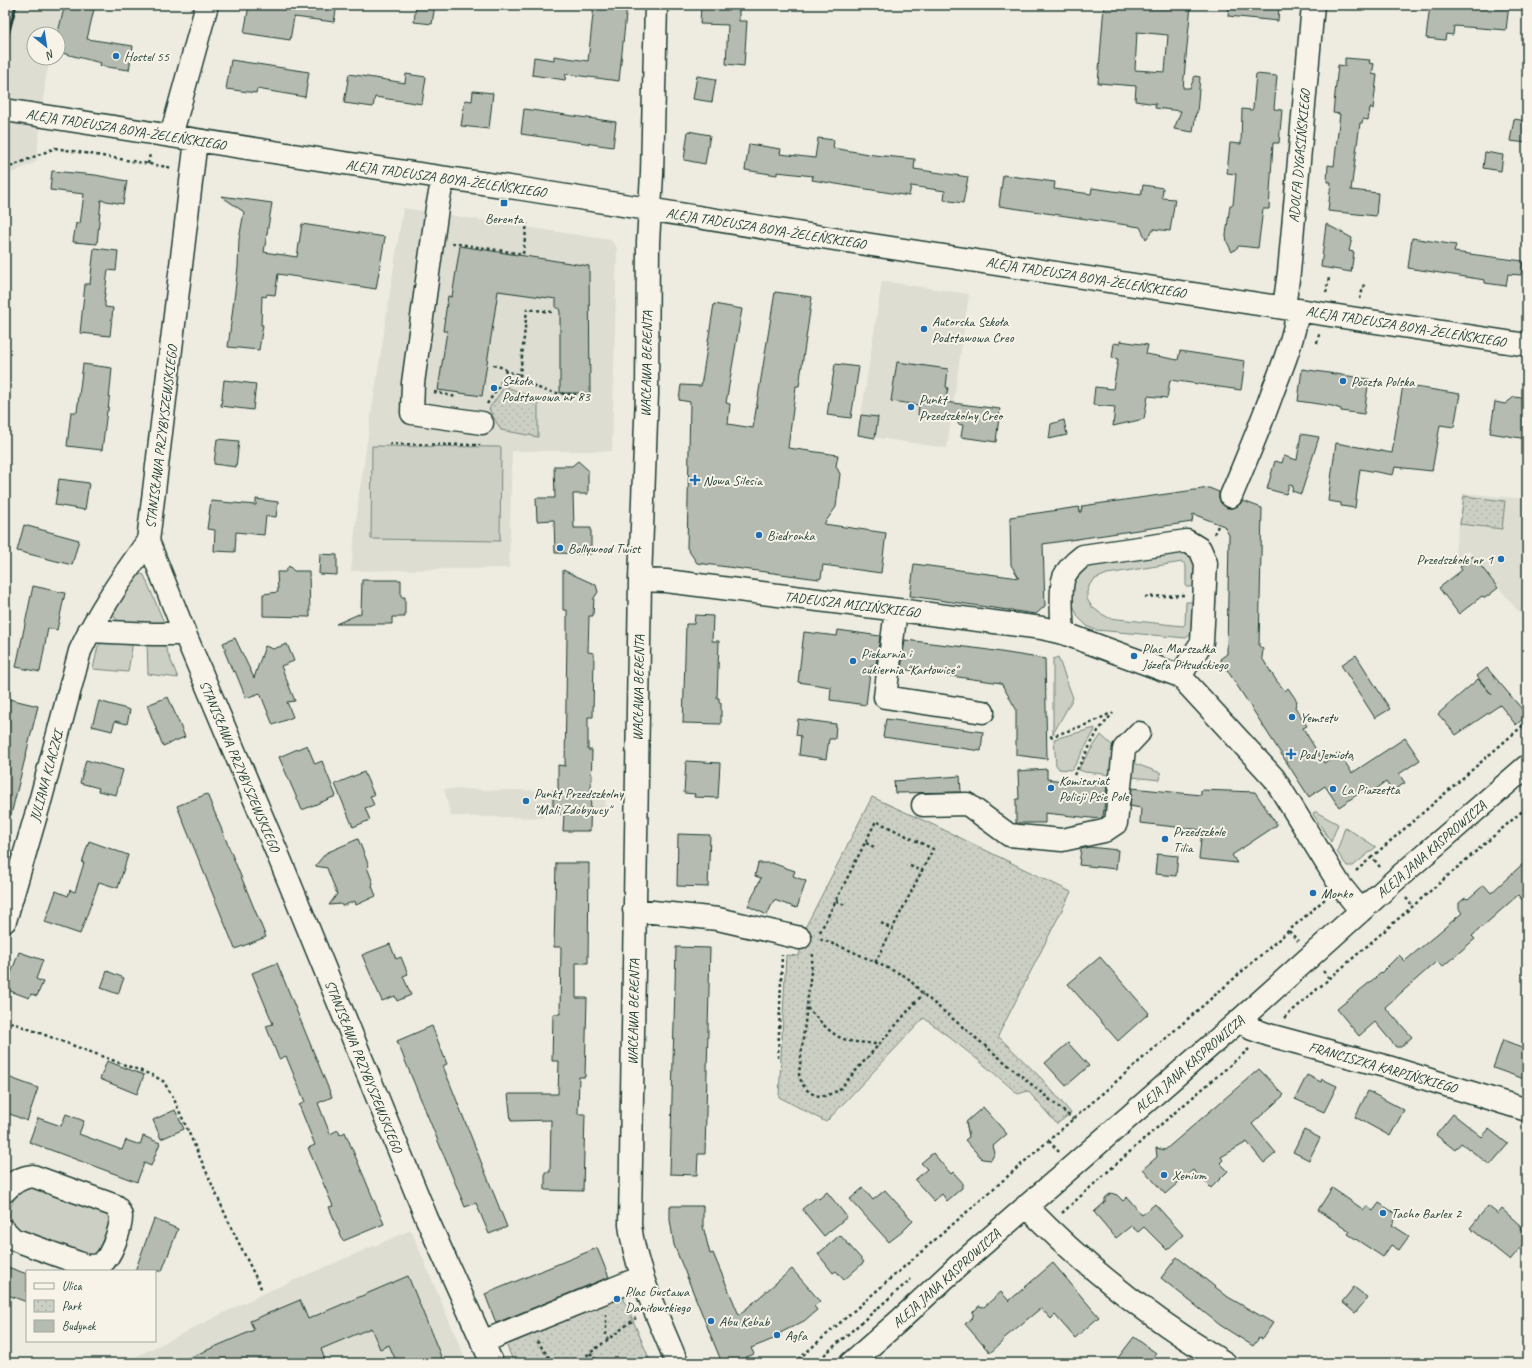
<svg xmlns="http://www.w3.org/2000/svg" width="1532" height="1368" font-family="Caveat,sans-serif">
<style>
.built{fill:#ddddd2}
.grass{fill:#cccfc4;stroke:#76867c}
.park{fill:url(#park-dots);stroke:#76867c}
.building{fill:#b5bbb0;stroke:#1f3d34;fill-rule:evenodd}
.lines{fill:none;stroke-linecap:round;stroke-linejoin:round}
.minor-casing{stroke:#1f3d34;stroke-width:25}
.path{stroke:#1f3d34;stroke-width:2.5;stroke-dasharray:3 3;stroke-linecap:butt}
.minor{stroke:#f7f3e8;stroke-width:22}
.rail{stroke:#1f3d34;stroke-width:3}
.poi-dot{fill:#1f6fb2;stroke:#f7f3e8;stroke-width:1.5}
.labels{text-anchor:middle;stroke-width:4;stroke-linejoin:round;paint-order:stroke}
.poi-label{font-size:14px;fill:#1f3d34;stroke:#f7f3e8;text-anchor:start}
.street-label{font-size:14px;fill:#1f3d34;stroke:#f7f3e8}
</style>
<defs>
<pattern id="park-dots" width="8" height="8" patternUnits="userSpaceOnUse"><rect width="8" height="8" fill="#cccfc4"/><path d="M2 2h.1M6 6h.1" fill="none" stroke="#afb3a9" stroke-width="1.8" stroke-linecap="round"/></pattern>
</defs>
<rect width="100%" height="100%" fill="#eeece1"/>
<filter id="ink" filterUnits="userSpaceOnUse"><feTurbulence type="fractalNoise" baseFrequency=".025" numOctaves="2"/><feDisplacementMap in="SourceGraphic" scale="8" xChannelSelector="R" yChannelSelector="G"/><feConvolveMatrix kernelMatrix="1 2 1 2 8 2 1 2 1" color-interpolation-filters="sRGB"/></filter>
<g filter="url(#ink)">
<path class="built" d="M5,5H65L57,34H34V58H51L46,76L36,162L5,176Z
M403,208L611,240L617,248L612,451H512L509,568L351,571L359,494Z
M882,281L969,294L947,448L858,435Z
M1463,493L1527,499V622L1469,551L1454,561Z
M444,789L606,792L605,811L543,810V818L451,816Z
M411,1230L467,1363H125V1362L260,1295Z"/>
<path class="grass" d="M372,446L501,447L500,541L371,539Z
M1188,548L1197,560L1198,587H1186V567L1185,564L1182,562L1107,574L1095,579L1090,584L1087,592V599L1092,607L1100,613L1109,618L1183,626L1185,624L1186,602H1198L1193,633L1186,638L1096,630L1088,627L1078,617L1071,600L1075,577L1089,563Z
M141,574L144,575L163,620L161,623L119,622L114,616L113,612L134,578Z
M132,640V648L128,672L93,669L98,646L103,642Z
M147,642L165,646L178,678L148,674Z
M1058,657L1073,698L1053,734V659Z
M1095,728L1094,732L1072,770L1059,769L1056,765L1054,739Z
M1101,735L1114,747L1136,764L1161,773L1160,780L1085,772L1079,770L1080,766Z
M1314,812H1316L1338,824L1331,842L1313,814Z
M1345,827L1376,847L1353,866H1347L1337,852Z
M26,1185L114,1214L101,1249L91,1260L17,1236L9,1225C9,1207 12,1197 26,1185Z"/>
<path class="park" d="M505,386L538,400V437L501,430L489,409Z
M1464,496L1505,501L1502,529L1460,524Z
M872,797L938,827L1071,892L998,1036L1042,1079L1071,1113L1057,1124L1028,1091L1018,1094C988,1067 956,1042 924,1018L826,1122L779,1097L786,955L799,956L805,928Z
M621,1292L651,1363H514L504,1339Z"/>
<path class="building" d="M65,5H95L87,39L133,46L129,70L100,66L101,63L58,52V32Z
M249,5H337L334,22L294,17L290,40L244,33Z
M416,5H435L432,24L414,22Z
M594,5H627L619,81L566,74L565,80L532,75L534,57L554,60V56L588,61Z
M701,5H739V21H747L744,66L726,64L728,25L700,24Z
M1104,5H1191L1183,88H1190L1195,76L1200,77L1197,113H1196L1193,132L1174,129L1181,111L1155,108L1156,104L1135,101L1136,86L1098,83ZM1137,32L1168,35L1165,72L1135,70Z
M1229,5H1279L1278,21L1228,16Z
M1430,5H1509L1506,30L1454,26L1453,35L1446,34L1445,40L1426,38Z
M1345,58L1370,60L1369,63L1374,64L1372,74L1377,75L1373,109L1370,108L1368,120L1363,119L1362,123H1360L1351,190L1378,193L1376,216L1328,211L1331,182H1327L1328,165L1334,166L1340,114L1333,113L1338,65L1345,66Z
M231,60L309,72L305,97L257,89L256,93L226,89Z
M349,74L405,83L406,74L426,77L422,104L375,97L373,107L344,103Z
M1256,74L1277,76L1274,109L1282,110L1279,143H1273L1269,209H1263L1258,248L1239,246L1232,252L1227,242L1226,235L1230,205H1233L1236,174L1227,173L1230,143L1241,144L1242,109L1252,110L1253,108Z
M697,76L716,79L712,102L693,99Z
M473,91L493,93L489,129L461,126L465,100L472,101Z
M524,109L616,122L613,147L521,134Z
M1514,119L1527,121V143L1510,141Z
M688,131L710,135L705,164L684,160Z
M818,138L834,140L833,148L874,155L915,159L914,169L968,177L963,203L944,200L945,191L911,186L909,196L812,180L813,176L777,172V175L745,170L749,144L781,149L780,154L815,158Z
M1485,152L1503,155L1501,171L1483,168Z
M52,171L95,175L127,181L123,204L101,200L97,244L73,242L76,223L80,224L84,194L50,190Z
M1003,175L1055,182L1054,189L1091,194L1092,188L1141,195L1143,185L1163,188L1162,198L1175,199L1170,231L1154,229L1146,239L1140,227L999,206Z
M221,196L272,203L264,252L297,257L302,224L385,237L376,289L278,274L275,295L267,294L266,297L262,296L261,325H263L259,350L228,347L238,267L239,239L244,212Z
M1326,224L1352,238L1349,251L1354,252L1351,272L1321,267Z
M1412,238L1456,245L1454,252L1523,261L1521,275L1508,274L1506,286L1485,283V280L1408,268Z
M460,246L589,266L590,393H560V312L559,308H556V299L498,291L482,396L438,390L447,331H443L448,296L452,297Z
M94,248L118,251L116,271L108,270L104,301H105V307L113,308L110,336L80,333L85,284H90Z
M775,292L812,297L799,386H796L788,448L838,455L836,466L840,474L836,507L824,524L886,533L881,573L823,565L821,578L819,579L697,563L687,548L690,402L679,400L681,385L701,386L714,304L742,309L726,403L730,404L728,424L753,428Z
M1120,341L1148,345L1146,354L1178,360L1180,351L1245,361L1241,390L1170,380L1167,398L1148,396L1144,419L1113,426L1115,407L1093,405L1095,387L1113,389L1118,359L1112,358L1114,343L1120,344Z
M897,362L948,369L946,387L948,388L945,402L1000,409L996,442L961,437L963,425L958,424V421L918,415L919,405L891,401Z
M83,364L112,368L108,411H107L102,450L67,446L71,412H77Z
M835,364L859,367L851,418L827,415Z
M1302,369L1369,379L1364,414L1341,411V409L1332,406L1298,401Z
M224,380L256,384L253,410L221,406Z
M1403,385L1460,394L1454,427L1440,425L1432,471L1395,467L1393,475L1360,469L1355,508L1341,506V503L1328,501L1336,443L1392,453Z
M1514,397L1522,398L1527,407V439L1490,433L1495,402L1505,404Z
M861,415L878,417L875,438L858,435Z
M1064,420L1067,435L1049,439L1051,424Z
M1301,434L1319,437L1301,494L1292,491L1293,486L1289,485L1286,494L1267,489L1275,461L1282,463L1284,456L1297,460Z
M217,439L239,441L236,467L214,464Z
M578,461L588,470V494H573L574,528H591V554L555,553L554,520L537,521L536,498H555L554,466H572Z
M59,479L89,483L85,510L55,505Z
M1209,488L1219,492V498L1221,503L1227,508H1232L1238,506L1243,501L1262,508L1259,646L1263,649L1262,658L1276,680L1285,691L1288,688L1297,701L1295,707L1307,726L1303,728L1324,763L1339,753L1352,773L1405,738L1420,760L1399,774L1405,783L1392,791L1386,782L1367,795L1364,790L1339,807L1325,786L1309,797L1220,659L1227,654L1229,535L1224,526L1193,514L1192,522L1043,544L1045,606L1036,614L910,596L914,564L1019,578L1011,565L1010,517L1079,507L1080,512H1081L1082,506Z
M256,499L278,502L276,517L266,516L264,535L236,532L235,552L214,551L215,530L207,529L211,501L256,505Z
M24,525L79,540L72,565L17,551Z
M320,554L337,555V575L319,574Z
M1473,556L1498,588L1485,598L1482,596L1459,614L1439,588L1462,570L1460,567Z
M289,566L294,571H309L310,617L263,616V594L278,592L277,572H285Z
M563,570L596,585L598,592L594,598L593,616H589L588,652L594,653L593,717H588V750H592L590,831H563L564,814H557V810H553V790H558V765L565,766L567,637V610H563Z
M362,580H401V597H405V617H392V624H336L361,613Z
M33,586L65,593L57,630L48,628L40,672L16,667Z
M695,615L713,616L712,641H719L717,698H719V703H721V724L683,723L686,624H694Z
M838,630L880,636L876,665H871L866,705L830,700L831,687L798,682L804,632L837,636Z
M235,638L254,678L265,646L273,649L287,644L294,661L281,666L295,701L287,702L293,717L273,725L260,693L246,698L235,671L233,672L224,650H226L223,643Z
M905,640L982,649L1045,659L1047,759L1016,755V709L1001,683L901,669Z
M1356,655L1390,709L1375,718L1341,665Z
M1487,668L1527,715L1516,725L1500,705L1456,735L1438,714L1478,679L1492,695L1477,676Z
M168,697L185,737L163,746L147,705Z
M5,698L38,706L11,815L5,814Z
M99,701L130,710L127,724L115,721L112,731L92,726Z
M798,719L836,724L835,739H829L826,759L799,755L801,736L796,735Z
M886,719L983,732L981,751L883,737Z
M307,745L315,764L322,761L336,796L302,810L279,757Z
M86,760L123,770L116,795L98,791L99,788L80,783Z
M686,761L720,763L718,798L694,797L695,794L684,793Z
M1047,769V779L1107,786L1103,816L1100,819L1045,813V823H1016V799H1019L1018,771Z
M364,772L374,795L370,796L374,805L365,808L370,820L353,827L335,784Z
M960,776L961,792L895,793L894,781Z
M1132,788L1201,795V790L1255,792L1277,825L1232,855L1237,863L1199,859L1202,830L1140,823L1141,808L1130,806Z
M207,794L266,937L235,949L177,806Z
M678,834L710,835L708,887L677,886Z
M358,839L369,866L367,867L373,883L372,886L376,896L356,905L355,901L342,906L341,904L329,905L337,894L327,868L315,866L326,853Z
M89,841L128,855L118,888L99,882L80,934L45,922L56,891L68,896L70,890L75,892L84,863H82Z
M1089,847L1118,850L1116,869L1079,865L1081,849Z
M1157,854L1178,856L1176,876L1155,874Z
M1527,860V905L1518,895L1472,936L1475,939L1442,967L1437,961L1385,1007L1412,1037L1401,1047H1396L1375,1022L1359,1036L1337,1009L1381,973L1399,955L1405,961L1462,913L1459,909V903L1465,898L1468,899L1484,885L1491,893Z
M556,863H589L588,963H576V998H587L585,1077H579L578,1114H585L583,1191L545,1190V1172H550L551,1120L511,1121L508,1094H558L559,1061H552L553,1014H560L561,947H554Z
M758,863H772L795,871L793,876L806,881L797,908L774,900L767,915L748,906L761,878L755,876Z
M390,944L396,959L401,957L408,974L403,976L411,995L397,1001L395,996L382,1001L362,955Z
M676,947L710,948L705,1154H698L697,1175L670,1174Z
M19,952L43,960L36,979L43,982L37,996L31,994L29,998L5,989Z
M1100,957L1149,1013L1118,1041L1068,984Z
M277,963L332,1097L318,1103L330,1134L338,1130L340,1135L345,1132L384,1224L343,1241L329,1207L333,1206L308,1148L315,1145L299,1105L305,1102L286,1056L279,1059L266,1026L273,1024L252,973Z
M107,971L124,978L118,994L101,988Z
M432,1026L447,1064L443,1066L507,1227L489,1234L476,1203L465,1207L397,1041Z
M1503,1040L1527,1049V1080L1493,1068Z
M1068,1043L1089,1066L1066,1086L1045,1063Z
M107,1061L144,1075L137,1094L100,1079Z
M1259,1069L1284,1095L1252,1124L1276,1153L1264,1163L1247,1142L1221,1157L1223,1160L1220,1163L1228,1171L1211,1188L1193,1170L1165,1194L1143,1169L1157,1157L1156,1148L1165,1150Z
M1307,1075L1321,1082L1322,1079L1337,1086L1324,1112L1295,1099Z
M5,1076L38,1088L27,1121L5,1112Z
M1368,1091L1404,1110L1390,1136L1355,1117Z
M983,1107L1007,1134L993,1146L995,1153L991,1160L982,1159L965,1140L969,1137L966,1122Z
M175,1110L184,1129L161,1139L153,1120Z
M66,1114L84,1121L79,1134L122,1150L126,1140L140,1145L143,1136L160,1143L151,1166L144,1163L137,1182L29,1142L38,1118L61,1126Z
M1453,1114L1482,1137L1489,1129L1508,1144L1490,1165L1461,1143L1455,1150L1436,1135Z
M1304,1130L1320,1138L1309,1160L1293,1152Z
M933,1153L951,1174L953,1172L962,1182V1188L947,1201L942,1194L934,1201L915,1180L927,1169L921,1163Z
M863,1188L873,1200L885,1190L913,1221L902,1232L889,1242L850,1199Z
M1332,1188L1364,1210L1366,1206L1373,1211L1379,1203L1398,1215L1392,1225L1409,1236L1399,1250L1391,1245L1383,1257L1348,1234L1350,1231L1318,1210Z
M827,1192L847,1217L824,1236L802,1209L817,1197L819,1199Z
M1111,1193L1117,1195L1123,1201L1127,1197L1142,1215L1155,1204L1183,1235L1167,1250L1144,1227L1138,1232L1131,1226L1116,1238L1094,1212L1105,1202V1198Z
M670,1206H703V1226L710,1254L713,1253L739,1315L792,1269L820,1301L814,1306L817,1310L804,1321L780,1333L781,1336L751,1348L754,1354L733,1363H722L674,1245L670,1220Z
M1488,1206L1498,1214L1502,1209L1522,1227L1521,1229L1527,1235V1240L1510,1260L1470,1228Z
M154,1219L178,1229L162,1271H135Z
M840,1235L864,1262L844,1280L836,1271L833,1273L818,1254Z
M597,1248L609,1277L496,1323L485,1294Z
M1177,1257L1228,1297L1273,1323L1262,1339L1259,1338L1253,1346L1220,1325L1161,1278Z
M1053,1263L1099,1317L1075,1338L1055,1315L1051,1319L1041,1308L1002,1340L1003,1341L990,1353L965,1324L973,1317V1312L979,1306L984,1307L1001,1292L1009,1301Z
M5,1266L27,1274V1302L5,1294Z
M408,1276L442,1359L433,1363H397L389,1345L380,1349L371,1328L321,1349L326,1363H177L254,1330L250,1321L300,1300L308,1319Z
M1354,1287L1368,1298L1355,1313L1342,1302Z
M1134,1337L1156,1353L1148,1363H1114Z"/>
<g class="lines">
<g class="minor-casing">
<path id="minor" d="M656,5L652,174L648,242L647,394L640,580L630,1225C636,1273 659,1319 677,1363
M5,110L344,163L523,189L872,245L1527,345
M171,136L207,5
M196,140L148,541L185,634L281,862L427,1219L492,1363
M443,178L437,208L413,383L412,413L482,423
M1284,307L1289,272L1313,5
M1231,496C1246,460 1261,425 1274,388C1284,363 1294,337 1298,310
M640,580L666,581L1042,628L1063,633L1180,676
M896,610L885,697L983,712
M89,631L153,634H185
M1063,633C1062,620 1060,588 1064,577C1068,568 1075,562 1083,556L1187,541L1200,549L1206,563L1202,642L1180,676L1274,778L1340,885L1361,911
M923,805L967,804L1009,835L1062,840L1104,831L1116,823L1124,749L1139,733
M634,910L718,919L800,938
M5,921L41,798L80,651C98,612 123,576 148,541
M1242,1018L1252,1029L1269,1035L1388,1067L1527,1110
M5,1191C13,1182 21,1177 33,1176L116,1206C118,1210 121,1213 121,1217C121,1228 111,1257 102,1263C98,1266 92,1266 87,1266L13,1239L5,1231
M1026,1206C1085,1267 1152,1319 1225,1363
M482,1342L642,1277
M851,1363L900,1320L957,1267L1242,1018L1393,882L1527,766"/>
</g>
<path class="path" d="M148,164L150,154
M5,169L55,148L173,168
M452,243L523,254L527,223
M1326,293L1329,278
M1360,299L1364,284
M552,312L527,309L520,375C540,395 562,394 589,395
M1317,343L1319,334
M493,365L504,368L506,371
M434,392L456,397
M487,404L500,385L506,371L520,375
M389,444L479,445V444
M1214,534L1219,524
M1145,597L1184,595
M1050,737L1091,723L1111,713
M1074,775L1098,731L1113,713
M866,843L876,848
M910,866L921,871
M1380,867L1372,857L1527,722
M1356,871L1372,857
M1406,898L1411,904
M836,901L847,906
M881,923L892,929
M1289,931L1298,941
M820,932L876,821L933,849L875,963
M820,939L849,950L907,977L923,994L1073,1119
M813,954L799,1074C801,1086 810,1097 824,1096C829,1095 835,1092 839,1090L923,994
M1323,971L1330,979
M807,1008C820,1020 831,1037 850,1041C859,1043 869,1042 878,1045
M1284,1018L1527,807
M5,1020L152,1075L163,1081L172,1095L231,1227L262,1290
M778,1058L782,955
M1049,1141L1059,1152
M1062,1213L1144,1139L1249,1049
M606,1314V1336L608,1339
M537,1341L553,1363
M590,1353L595,1359
M577,1363L636,1318
M794,1363L1325,899
M815,1363L911,1279"/>
<use href="#minor" class="minor"/>
<path class="rail" d="M5,46L16,5"/>
</g>
</g>
<g class="poi-dot">
<circle cx="116" cy="56" r="4"/>
<rect x="500" y="199" width="8" height="8" rx="2"/>
<circle cx="924" cy="329" r="4"/>
<circle cx="1343" cy="381" r="4"/>
<circle cx="494" cy="388" r="4"/>
<circle cx="911" cy="407" r="4"/>
<path d="M693 474h4v4h4v4h-4v4h-4v-4h-4v-4h4z"/>
<circle cx="759" cy="535" r="4"/>
<circle cx="560" cy="548" r="4"/>
<circle cx="1501" cy="559" r="4"/>
<circle cx="1134" cy="656" r="4"/>
<circle cx="853" cy="661" r="4"/>
<circle cx="1292" cy="717" r="4"/>
<path d="M1289 748h4v4h4v4h-4v4h-4v-4h-4v-4h4z"/>
<circle cx="1051" cy="788" r="4"/>
<circle cx="1333" cy="789" r="4"/>
<circle cx="526" cy="801" r="4"/>
<circle cx="1165" cy="839" r="4"/>
<circle cx="1313" cy="893" r="4"/>
<circle cx="1164" cy="1175" r="4"/>
<circle cx="1383" cy="1213" r="4"/>
<circle cx="617" cy="1299" r="4"/>
<circle cx="711" cy="1321" r="4"/>
<circle cx="777" cy="1335" r="4"/>
</g>
<g class="labels">
<g class="poi-label">
<text x="124" y="61">Hostel 55</text>
<text x="504" y="223" text-anchor="middle">Berenta</text>
<text x="932" y="326">Autorska Szkoła<tspan x="932" dy="16">Podstawowa Creo</tspan></text>
<text x="502" y="385">Szkoła<tspan x="502" dy="16">Podstawowa nr 83</tspan></text>
<text x="1351" y="386">Poczta Polska</text>
<text x="919" y="404">Punkt<tspan x="919" dy="16">Przedszkolny Creo</tspan></text>
<text x="703" y="485">Nowa Silesia</text>
<text x="767" y="540">Biedronka</text>
<text x="568" y="553">Bollywood Twist</text>
<text x="1493" y="564" text-anchor="end">Przedszkole nr 1</text>
<text x="1142" y="653">Plac Marszałka<tspan x="1142" dy="16">Józefa Piłsudskiego</tspan></text>
<text x="861" y="658">Piekarnia i<tspan x="861" dy="16">cukiernia "Karłowice"</tspan></text>
<text x="1300" y="722">Yemsetu</text>
<text x="1299" y="759">Pod Jemiołą</text>
<text x="1059" y="785">Komisariat<tspan x="1059" dy="16">Policji Psie Pole</tspan></text>
<text x="1341" y="794">La Piazzetta</text>
<text x="534" y="798">Punkt Przedszkolny<tspan x="534" dy="16">"Mali Zdobywcy"</tspan></text>
<text x="1173" y="836">Przedszkole<tspan x="1173" dy="16">Tilia</tspan></text>
<text x="1321" y="898">Monko</text>
<text x="1172" y="1180">Xenium</text>
<text x="1391" y="1218">Tacho Barlex 2</text>
<text x="625" y="1296">Plac Gustawa<tspan x="625" dy="16">Daniłowskiego</tspan></text>
<text x="719" y="1326">Abu Kebab</text>
<text x="785" y="1340">Agfa</text>
</g>
<g class="street-label">
<text transform="translate(126 129) rotate(9)" y="5">ALEJA TADEUSZA BOYA-ŻELEŃSKIEGO</text>
<text transform="translate(1299 156) rotate(-85)" y="5">ADOLFA DYGASIŃSKIEGO</text>
<text transform="translate(446 178) rotate(8)" y="5">ALEJA TADEUSZA BOYA-ŻELEŃSKIEGO</text>
<text transform="translate(766 228) rotate(9)" y="5">ALEJA TADEUSZA BOYA-ŻELEŃSKIEGO</text>
<text transform="translate(1086 277) rotate(9)" y="5">ALEJA TADEUSZA BOYA-ŻELEŃSKIEGO</text>
<text transform="translate(1406 326) rotate(9)" y="5">ALEJA TADEUSZA BOYA-ŻELEŃSKIEGO</text>
<text transform="translate(646 364) rotate(-89)" y="5">WACŁAWA BERENTA</text>
<text transform="translate(161 437) rotate(-83)" y="5">STANISŁAWA PRZYBYSZEWSKIEGO</text>
<text transform="translate(852 604) rotate(7)" y="5">TADEUSZA MICIŃSKIEGO</text>
<text transform="translate(638 688) rotate(-89)" y="5">WACŁAWA BERENTA</text>
<text transform="translate(240 766) rotate(67)" y="5">STANISŁAWA PRZYBYSZEWSKIEGO</text>
<text transform="translate(46 776) rotate(-75)" y="5">JULIANA KLACZKI</text>
<text transform="translate(1431 849) rotate(-41)" y="5">ALEJA JANA KASPROWICZA</text>
<text transform="translate(633 1012) rotate(-89)" y="5">WACŁAWA BERENTA</text>
<text transform="translate(1189 1064) rotate(-41)" y="5">ALEJA JANA KASPROWICZA</text>
<text transform="translate(364 1066) rotate(68)" y="5">STANISŁAWA PRZYBYSZEWSKIEGO</text>
<text transform="translate(1383 1067) rotate(16)" y="5">FRANCISZKA KARPIŃSKIEGO</text>
<text transform="translate(946 1278) rotate(-42)" y="5">ALEJA JANA KASPROWICZA</text>
</g>
</g>
<rect width="1532" height="1368" fill="none" stroke="#f7f3e8" stroke-width="20"/>
<rect x="10" y="10" width="1512" height="1348" fill="none" stroke="#1f3d34" stroke-width="1.5" filter="url(#ink)"/>
<rect x="26" y="1270" width="130" height="72" fill="#f7f3e8" stroke="#a1aaa0"/>
<rect x="34" y="1283" width="20" height="6" fill="#f7f3e8" stroke="#a1aaa0"/>
<text x="62" y="1290" font-size="12" fill="#1f3d34">Ulica</text>
<rect x="34" y="1300" width="20" height="12" fill="url(#park-dots)" stroke="#a1aaa0"/>
<text x="62" y="1310" font-size="12" fill="#1f3d34">Park</text>
<rect x="34" y="1320" width="20" height="12" fill="#b5bbb0" stroke="#a1aaa0"/>
<text x="62" y="1330" font-size="12" fill="#1f3d34">Budynek</text>
<g transform="translate(46 46) rotate(150)"><circle r="19" fill="#f7f3e8" stroke="#a1aaa0"/>
<path d="M0-3L7 15L0 10L-7 15Z" fill="#1f6fb2"/>
<text y="-6" font-size="11" font-weight="bold" text-anchor="middle" fill="#1f3d34">N</text>
</g>
</svg>
